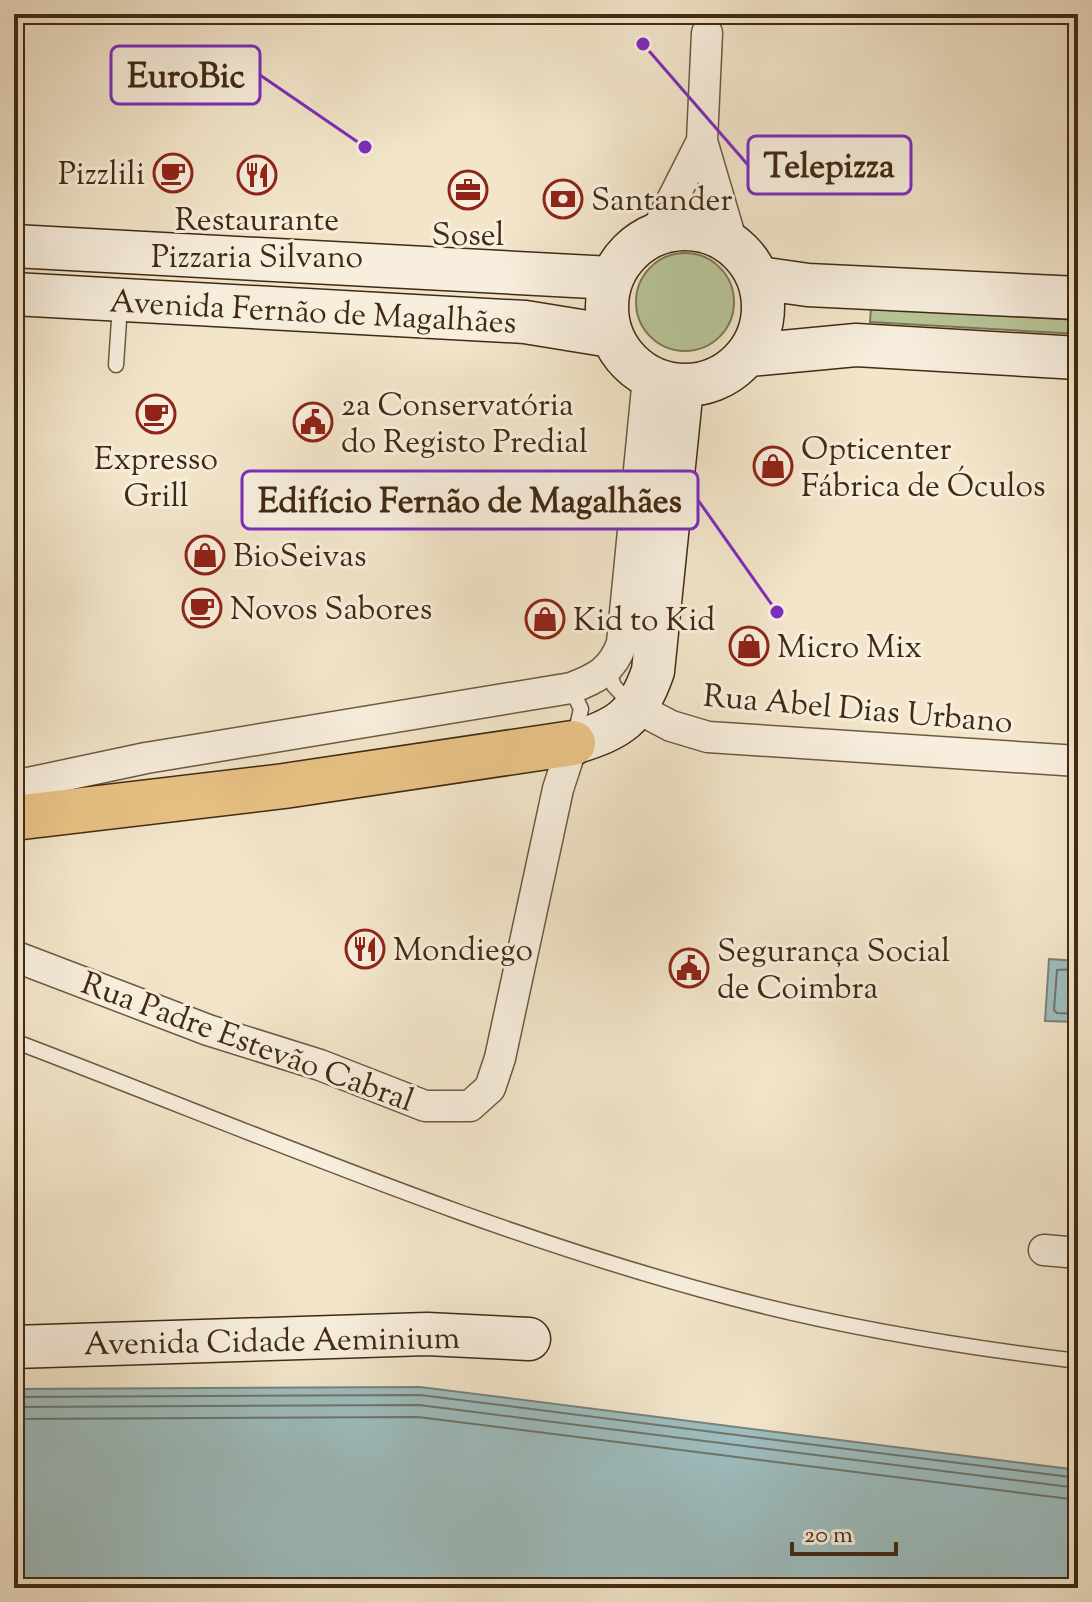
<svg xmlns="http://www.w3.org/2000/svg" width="1092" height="1602" font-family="'Sorts Mill Goudy',serif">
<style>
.green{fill:#b8c598;stroke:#7c7856;stroke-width:2}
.water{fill:#9dbdbf;stroke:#78827a;stroke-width:2}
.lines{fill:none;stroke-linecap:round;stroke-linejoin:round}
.shore{stroke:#6f7469;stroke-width:2}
.lane-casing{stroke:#6d5941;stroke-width:17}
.street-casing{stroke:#6d5941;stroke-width:33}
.secondary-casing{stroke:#412a13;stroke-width:45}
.highway-casing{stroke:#412a13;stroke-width:47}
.lane{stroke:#f7eedd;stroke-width:14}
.street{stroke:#f7eedd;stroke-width:30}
.secondary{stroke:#f7eedd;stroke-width:42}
.highway{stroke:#e9c285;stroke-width:44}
.labels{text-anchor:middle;stroke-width:6;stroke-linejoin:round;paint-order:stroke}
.poi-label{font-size:32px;fill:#412a13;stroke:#f7eedd;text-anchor:start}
.street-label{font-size:32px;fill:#412a13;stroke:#f7eedd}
.leader{fill:none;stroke:#7b2cbf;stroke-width:3}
.callout-dot{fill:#7b2cbf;stroke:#f7eedd;stroke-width:3}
.callout{fill:#f7eedd;stroke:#7b2cbf;stroke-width:3}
.callout-label{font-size:34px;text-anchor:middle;font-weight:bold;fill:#412a13}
</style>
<rect width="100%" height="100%" fill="#f2e5ca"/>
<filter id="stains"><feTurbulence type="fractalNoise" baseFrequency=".0025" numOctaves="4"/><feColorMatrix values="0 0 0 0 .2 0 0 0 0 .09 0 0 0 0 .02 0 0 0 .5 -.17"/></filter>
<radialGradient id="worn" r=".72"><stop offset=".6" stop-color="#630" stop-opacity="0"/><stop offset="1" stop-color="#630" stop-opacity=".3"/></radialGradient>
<path class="green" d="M636 302a49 49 0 1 1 98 0a49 49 0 1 1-98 0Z
M871,308L1078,320V334L870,322Z"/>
<path class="water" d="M1049,959L1078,961V1022L1045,1021Z
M420,1387L1078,1470V1588H14V1389Z"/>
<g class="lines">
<path class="shore" d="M1078,969L1057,970L1054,1010L1057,1013L1078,1014
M14,1397L420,1395L1078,1478
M14,1407L419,1405L1078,1488
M14,1419L418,1417L1078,1500"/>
<g class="lane-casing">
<path id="lane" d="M116,365L120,305
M608,670L614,686L632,705
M571,688L581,709L575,735
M14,1041C251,1131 487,1234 732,1298C845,1328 962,1347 1078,1361"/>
</g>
<g class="street-casing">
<path id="street" d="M707,33L702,141L732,243
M655,234L702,141
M637,708L671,726L708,737L1078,761
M14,786L146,758L571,688C596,679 613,670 622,643L648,378
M14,956L208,1030L320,1065L425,1106H470L490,1088L500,1058L558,789L573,743
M1044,1250L1078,1253"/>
</g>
<g class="secondary-casing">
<path id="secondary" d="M607 307a78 78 0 1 1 156 0a78 78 0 1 1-156 0Z
M14,246L611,278
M759,278L808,285L1078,298
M14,294L525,322L611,336
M749,355L856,345L1078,358
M573,743C619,729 637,718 653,671L682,387
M14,1347L427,1334L529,1339"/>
</g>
<g class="highway-casing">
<path id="highway" d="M14,818L284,786L573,743"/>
</g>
<use href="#lane" class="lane"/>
<use href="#street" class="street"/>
<use href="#secondary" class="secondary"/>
<use href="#highway" class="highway"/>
</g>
<defs>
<g id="cafe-ring" transform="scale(2)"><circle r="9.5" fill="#f7eedd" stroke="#8f2418" stroke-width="1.5"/><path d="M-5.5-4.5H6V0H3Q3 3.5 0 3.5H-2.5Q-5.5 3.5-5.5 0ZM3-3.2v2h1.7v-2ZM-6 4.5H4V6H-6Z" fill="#8f2418"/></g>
<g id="restaurant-ring" transform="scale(2)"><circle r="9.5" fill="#f7eedd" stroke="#8f2418" stroke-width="1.5"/><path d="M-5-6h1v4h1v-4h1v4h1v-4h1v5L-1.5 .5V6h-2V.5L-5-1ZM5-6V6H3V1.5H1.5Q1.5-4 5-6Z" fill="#8f2418"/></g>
<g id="office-ring" transform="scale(2)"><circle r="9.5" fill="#f7eedd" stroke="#8f2418" stroke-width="1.5"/><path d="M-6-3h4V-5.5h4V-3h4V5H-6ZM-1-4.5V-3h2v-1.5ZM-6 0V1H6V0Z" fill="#8f2418"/></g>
<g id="bank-ring" transform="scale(2)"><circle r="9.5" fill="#f7eedd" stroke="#8f2418" stroke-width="1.5"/><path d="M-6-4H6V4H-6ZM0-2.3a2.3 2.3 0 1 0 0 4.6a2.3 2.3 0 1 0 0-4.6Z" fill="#8f2418"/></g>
<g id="civic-ring" transform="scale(2)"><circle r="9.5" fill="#f7eedd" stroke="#8f2418" stroke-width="1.5"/><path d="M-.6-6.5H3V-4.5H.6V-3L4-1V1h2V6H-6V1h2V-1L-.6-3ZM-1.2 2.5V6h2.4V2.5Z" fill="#8f2418"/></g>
<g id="shop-ring" transform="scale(2)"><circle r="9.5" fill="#f7eedd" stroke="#8f2418" stroke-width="1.5"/><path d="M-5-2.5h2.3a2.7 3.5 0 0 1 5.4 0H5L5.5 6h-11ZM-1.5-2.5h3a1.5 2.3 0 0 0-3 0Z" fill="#8f2418"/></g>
</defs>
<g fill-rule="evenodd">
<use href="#cafe-ring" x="173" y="173"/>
<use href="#restaurant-ring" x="257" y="175"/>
<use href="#office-ring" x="468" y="190"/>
<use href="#bank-ring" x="563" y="199"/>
<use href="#cafe-ring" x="156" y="414"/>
<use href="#civic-ring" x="313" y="422"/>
<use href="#shop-ring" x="773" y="466"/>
<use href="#shop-ring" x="205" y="555"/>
<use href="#cafe-ring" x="202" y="608"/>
<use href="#shop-ring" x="545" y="619"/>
<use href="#shop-ring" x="749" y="646"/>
<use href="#restaurant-ring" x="365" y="949"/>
<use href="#civic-ring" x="689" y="968"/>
</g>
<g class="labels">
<g class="poi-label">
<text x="145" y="184" text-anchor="end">Pizzlili</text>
<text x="591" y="210">Santander</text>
<text x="257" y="230" text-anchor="middle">Restaurante<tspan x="257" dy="37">Pizzaria Silvano</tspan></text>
<text x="468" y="245" text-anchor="middle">Sosel</text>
<text x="341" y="415">2a Conservatória<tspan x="341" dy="37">do Registo Predial</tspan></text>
<text x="801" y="459">Opticenter<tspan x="801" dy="37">Fábrica de Óculos</tspan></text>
<text x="156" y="469" text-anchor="middle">Expresso<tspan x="156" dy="37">Grill</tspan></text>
<text x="233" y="566">BioSeivas</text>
<text x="230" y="619">Novos Sabores</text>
<text x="573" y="630">Kid to Kid</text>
<text x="777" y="657">Micro Mix</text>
<text x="393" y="960">Mondiego</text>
<text x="717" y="961">Segurança Social<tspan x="717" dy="37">de Coimbra</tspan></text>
</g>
<g class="street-label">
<text transform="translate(313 311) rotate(3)" y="11">Avenida Fernão de Magalhães</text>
<text transform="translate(858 708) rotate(5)" y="11">Rua Abel Dias Urbano</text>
<text transform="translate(248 1041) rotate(20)" y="11">Rua Padre Estevão Cabral</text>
<text transform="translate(272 1340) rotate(-1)" y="11">Avenida Cidade Aeminium</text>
</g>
</g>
<path class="leader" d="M365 147L260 75M643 44L748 165M777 612L698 500"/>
<g class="callout-dot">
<circle cx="365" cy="147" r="8"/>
<circle cx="643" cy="44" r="8"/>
<circle cx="777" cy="612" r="8"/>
</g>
<g class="callout">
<rect x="111" y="46" width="149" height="58" rx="8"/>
<rect x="748" y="136" width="163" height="58" rx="8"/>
<rect x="242" y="471" width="456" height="58" rx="8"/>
</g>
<g class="callout-label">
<text x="186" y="87">EuroBic</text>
<text x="829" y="177">Telepizza</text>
<text x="470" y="512">Edifício Fernão de Magalhães</text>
</g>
<rect width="1092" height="1602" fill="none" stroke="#f2e5ca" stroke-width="48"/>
<rect x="16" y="16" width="1060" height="1570" fill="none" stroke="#412a13" stroke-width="4"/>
<rect x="24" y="24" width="1044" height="1554" fill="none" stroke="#412a13" stroke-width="2"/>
<path d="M792 1542v12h104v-12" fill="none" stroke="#412a13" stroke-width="4"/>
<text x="804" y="1542" font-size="24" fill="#412a13" stroke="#f7eedd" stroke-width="6" paint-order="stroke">20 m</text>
<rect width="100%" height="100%" filter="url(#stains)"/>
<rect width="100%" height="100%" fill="url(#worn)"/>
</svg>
